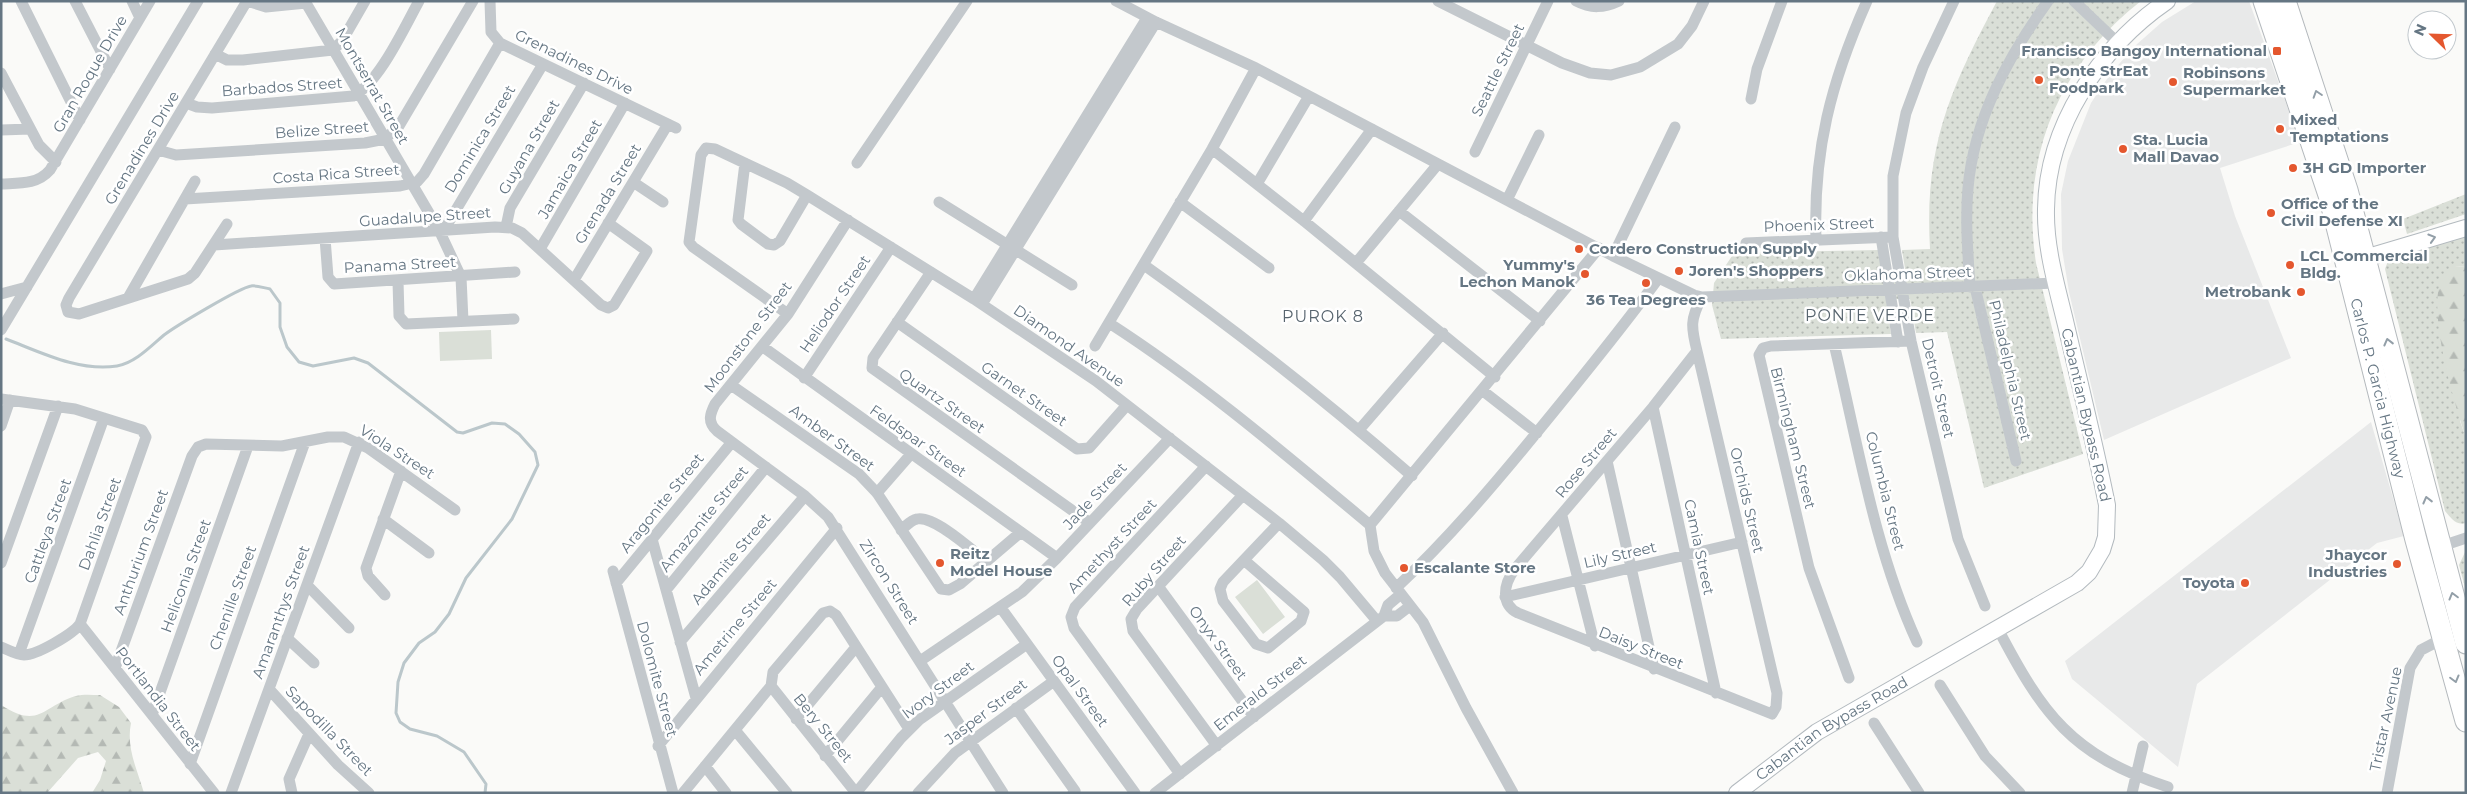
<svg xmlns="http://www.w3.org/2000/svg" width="2467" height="794" font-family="Montserrat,sans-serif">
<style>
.built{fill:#e8e9e9}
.grass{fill:url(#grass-dots)}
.forest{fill:url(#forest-firs)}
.garden{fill:#dadfd7}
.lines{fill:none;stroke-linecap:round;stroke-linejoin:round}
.stream{stroke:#bbc7cb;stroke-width:3}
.secondary-casing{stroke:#b3babf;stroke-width:18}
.highway-casing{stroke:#b4b9bd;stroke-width:23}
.street{stroke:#c3c8cc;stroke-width:11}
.secondary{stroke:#fff;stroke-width:16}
.highway{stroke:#fff;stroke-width:21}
.oneway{stroke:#939fa8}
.poi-dot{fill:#e4572e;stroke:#fff;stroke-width:2}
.labels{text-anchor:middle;stroke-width:5;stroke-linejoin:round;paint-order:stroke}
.poi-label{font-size:15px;font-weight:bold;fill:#657683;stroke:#fff;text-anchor:start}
.street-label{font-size:15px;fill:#657683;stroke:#fff}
.neighbourhood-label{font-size:16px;letter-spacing:1px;fill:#57646e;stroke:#fff}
</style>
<defs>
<pattern id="grass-dots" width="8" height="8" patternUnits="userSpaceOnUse" patternTransform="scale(1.25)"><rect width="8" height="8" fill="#dadfd7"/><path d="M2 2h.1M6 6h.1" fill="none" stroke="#b4b9b4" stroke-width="1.8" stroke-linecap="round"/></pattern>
<pattern id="forest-firs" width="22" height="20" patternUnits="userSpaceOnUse" patternTransform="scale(1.25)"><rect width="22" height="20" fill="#dadfd7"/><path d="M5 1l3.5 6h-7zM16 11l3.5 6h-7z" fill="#b4b9b4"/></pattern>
</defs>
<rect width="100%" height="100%" fill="#fafaf8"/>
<path class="built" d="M2196,1H2249L2300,142L2220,168L2235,216L2291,358L2104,440L2069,292L2062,249L2061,194L2068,161L2091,103L2111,73L2136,45L2162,22Z
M2371,422L2404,536L2377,543L2197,684L2178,767L2072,679L2065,661Z"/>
<path class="grass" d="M1997,1H2141C2058,66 2020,158 2036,263L2083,454L1984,488L1947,332L1916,333L1910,299H1886L1891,334L1721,339L1712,305L1714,283L1734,253L1879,250L1883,281H1907L1902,250L1930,249C1924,147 1950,89 1997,1Z
M2466,194V214L2407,234L2403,219Z
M2466,235V267L2455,266L2460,421L2466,438V523C2456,526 2451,518 2445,511L2385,269L2388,261L2394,256Z
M2466,550V591L2459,565Z"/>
<path class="forest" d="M2455,266L2466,267V438C2454,403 2429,317 2440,283C2441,277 2450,271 2455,266Z
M100,695L119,707L131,723C126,748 137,769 144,793H92L100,780L106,761L98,752L78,758L47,793H1V705C40,730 42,706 76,696C83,694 92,695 100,695Z"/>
<path class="garden" d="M491,330L492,359L440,361L439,332Z
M1257,580L1285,617L1263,634L1235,597Z"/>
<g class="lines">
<path class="stream" d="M6,339C40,352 79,372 117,366C135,363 151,346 164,335C176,326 239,288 251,286C256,285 264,288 270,289L280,303V327L287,347L299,362L313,366L354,358L368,363L457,432L463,433L492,423L505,424L519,434L535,452L538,465L512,519L466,578L449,614L435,632L419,643L404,663L398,682L396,713L400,722L410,729L437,736L464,752L486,784L485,793"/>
<g class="secondary-casing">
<g id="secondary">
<path d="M2355,261L2466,228"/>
<path id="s1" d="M1737,793L1817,732L2077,583L2089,572L2102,550L2106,537L2107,505C2095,445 2080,385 2066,325C2057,287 2045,248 2046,209C2047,126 2100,47 2167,1"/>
</g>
</g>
<g class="highway-casing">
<g id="highway">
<path id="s2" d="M2264,1L2329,195L2416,540L2466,721"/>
<path d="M2285,1L2347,190L2466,643"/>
</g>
</g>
<path class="street" d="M21,1L80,120
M75,1L110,69
M132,1L140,18
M247,1L266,7L306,3
M490,1L491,32L500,43L676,128
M1116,1L1156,22L1256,68L1613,256L1694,295L1702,297L2055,283
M1438,1L1562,63L1590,73L1611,75L1640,67L1678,44L1692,26L1704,1
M1576,1C1591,9 1604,8 1619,1
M1954,1L1923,67L1906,113L1893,176V237L1911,341L1958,539L1985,606
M2074,1L2118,43
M306,3L439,230L461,277L463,321
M215,54L227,60H243L333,50L342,41L365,1
M1,73L39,145L56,162
M1751,99L1757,69L1782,1
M186,103L197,107L212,108L353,96C379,83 404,28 419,1
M1,130L30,129
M1212,149L1304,221L1495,377
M158,150L176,155L365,143L385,139L399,126L473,1
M1475,152L1548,1
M745,163L738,220L741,224L768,244L774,245L780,241L807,195
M857,163L967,1
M633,182L663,202
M1,184C19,183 37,185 50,170L150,1
M1257,184L1309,96
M185,199L400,186L417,182L424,174L500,43
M1507,200L1539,135
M939,202L1072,285
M1180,202L1269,268
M1399,211L1540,321
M848,220L788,314L715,404C710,414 707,422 717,431L805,496L828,517L1003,793
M1304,221L1372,129
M227,224L195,273L188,279L79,314L68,312L66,305L69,298L247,1
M506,227L510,208L584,83
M444,230L543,64
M1881,237L1898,342
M325,238L328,277L334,284L515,272
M1816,240C1813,151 1831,82 1867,1
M1746,243L1893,237
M214,245L495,227L512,228L522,233L601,305L608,308L614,305L647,251L608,223
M540,249L625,103
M1613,256L1675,127
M1356,263L1438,164
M1144,265C1237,331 1326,401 1412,476
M931,272L873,358L872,368L1090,523
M574,280L668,124
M398,281L399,316L406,324L514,319
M1970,287C1968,254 1965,221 1968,188C1974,119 2008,57 2048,1
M1975,287L2016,461
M1,294L27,287
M128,298L195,181
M974,299L1147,18
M982,304L1156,22
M788,314L693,247L689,242L701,155L706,148L715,149L787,183L807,195L974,299L1096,381L1279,523L1323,560L1340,577L1377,621
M897,322L1077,449L1089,448L1127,405
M1109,323C1202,383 1285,454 1370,525
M1,330L198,1
M1834,344C1858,444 1874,548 1917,642
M1095,346L1212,149L1256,68
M763,347L1057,558
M1697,351L1653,407L1514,570C1504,584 1500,604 1518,613L1772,714L1776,707L1777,693L1697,351C1691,327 1690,319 1702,297
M804,378L891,247
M731,385L859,474L877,493L941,589L949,590L960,584L1021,532
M1483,391L1537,433
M1,399L75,409L142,430L146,437L80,624C73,634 37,655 24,655C17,655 8,650 1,647
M1653,407L1716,693
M1,426L10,400
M1359,430L1443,333
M1607,461L1654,669
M877,493L911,454
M1562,516L1595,646
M383,519L429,553
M901,530C906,526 911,520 917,519C934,515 972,550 986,561
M652,539L696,698
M2439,547L2466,538
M1244,560L1304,612L1301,621L1268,648L1256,644L1223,601L1220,589L1223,582L1279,523
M1,563L58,406
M613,571L673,793
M616,583L732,442
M307,585L349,628
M1158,586L1254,717
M1396,588C1448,539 1493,486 1538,431C1579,381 1620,331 1658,279
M666,590L766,467
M385,595L368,576L366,568L401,471
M1505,597L1742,542
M1001,608L1135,793
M1384,616H1397L1410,606
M80,624L214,793
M1997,627C2043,715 2071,755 2168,787
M287,638L314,663
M680,642L805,496
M19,654L104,418
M920,661L1022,592L1057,558L1170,438
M115,668L192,456L198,447L206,444L282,446L328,437H344L368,448L455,510
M1849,678L1809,568L1759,355L1763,348L1771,346L1911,341
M1940,685L1985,756L2020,793
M269,689L338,765L369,793
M1016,708L1075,791L1073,793
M152,715L248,446
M796,719L856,647
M1874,723L1919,793
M735,730L787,793
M658,746L837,528
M1217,746L1133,631L1131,619L1137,609L1243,495
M825,756L882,687
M190,764L305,442
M705,766L726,793
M1180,774L1074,628L1071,617L1075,607L1206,466
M231,793L359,442
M292,793L289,779L309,734
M683,793L771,686
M856,793L771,686L773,672L823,613L830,611L836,615L909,729
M856,793L901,738L919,720L1027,644
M918,793L955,753L1054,681
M1155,793L1384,616L1388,605L1401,594
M1513,793L1466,708L1423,622L1385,573L1374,551L1370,525L1599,248
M2132,793L2143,746
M2387,793L2410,668L2421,650L2444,638"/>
<use href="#secondary" class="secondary"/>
<use href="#highway" class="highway"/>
</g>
<defs><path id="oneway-chevron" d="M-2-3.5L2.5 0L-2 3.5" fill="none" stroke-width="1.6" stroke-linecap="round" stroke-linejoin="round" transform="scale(1.25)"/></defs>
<g class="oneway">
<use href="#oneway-chevron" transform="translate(2317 94) rotate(-108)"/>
<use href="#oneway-chevron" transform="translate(2432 238) rotate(-17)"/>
<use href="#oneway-chevron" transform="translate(2388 342) rotate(-104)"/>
<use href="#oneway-chevron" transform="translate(2427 500) rotate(-104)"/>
<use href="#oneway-chevron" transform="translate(2453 596) rotate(-105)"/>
<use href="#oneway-chevron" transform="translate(2455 679) rotate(75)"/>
</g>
<g class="poi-dot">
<rect x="2272" y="46" width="10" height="10" rx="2.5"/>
<circle cx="2039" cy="80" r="5"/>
<circle cx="2173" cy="82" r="5"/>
<circle cx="2280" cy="129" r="5"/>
<circle cx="2123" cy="149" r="5"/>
<circle cx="2293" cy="168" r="5"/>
<circle cx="2271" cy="213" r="5"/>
<circle cx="1579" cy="249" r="5"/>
<circle cx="2290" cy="265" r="5"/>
<circle cx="1679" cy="271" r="5"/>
<circle cx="1585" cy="274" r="5"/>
<circle cx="1646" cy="283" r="5"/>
<circle cx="2301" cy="292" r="5"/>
<circle cx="940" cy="563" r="5"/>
<circle cx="2397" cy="564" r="5"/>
<circle cx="1404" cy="568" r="5"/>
<circle cx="2245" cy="583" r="5"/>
</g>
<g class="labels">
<g class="poi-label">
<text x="2267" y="56" text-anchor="end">Francisco Bangoy International</text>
<text x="2049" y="76">Ponte StrEat<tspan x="2049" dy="17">Foodpark</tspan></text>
<text x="2183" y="78">Robinsons<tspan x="2183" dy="17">Supermarket</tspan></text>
<text x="2290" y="125">Mixed<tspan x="2290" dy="17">Temptations</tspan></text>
<text x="2133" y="145">Sta. Lucia<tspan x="2133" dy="17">Mall Davao</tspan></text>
<text x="2303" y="173">3H GD Importer</text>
<text x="2281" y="209">Office of the<tspan x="2281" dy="17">Civil Defense XI</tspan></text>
<text x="1589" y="254">Cordero Construction Supply</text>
<text x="2300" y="261">LCL Commercial<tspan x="2300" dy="17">Bldg.</tspan></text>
<text x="1575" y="270" text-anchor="end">Yummy's<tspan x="1575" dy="17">Lechon Manok</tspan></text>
<text x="1689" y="276">Joren's Shoppers</text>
<text x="2291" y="297" text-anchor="end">Metrobank</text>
<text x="1646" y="305" text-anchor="middle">36 Tea Degrees</text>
<text x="950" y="559">Reitz<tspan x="950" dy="17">Model House</tspan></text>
<text x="2387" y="560" text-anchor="end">Jhaycor<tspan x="2387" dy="17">Industries</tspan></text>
<text x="1414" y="573">Escalante Store</text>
<text x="2235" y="588" text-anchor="end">Toyota</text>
</g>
<g class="street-label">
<text transform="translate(574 62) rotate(26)" y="5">Grenadines Drive</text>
<text transform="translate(1498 70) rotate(-64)" y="5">Seattle Street</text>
<text transform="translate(90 74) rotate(-60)" y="5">Gran Roque Drive</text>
<text transform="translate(372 86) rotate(60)" y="5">Montserrat Street</text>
<text transform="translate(282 87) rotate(-4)" y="5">Barbados Street</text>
<text transform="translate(322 130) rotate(-4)" y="5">Belize Street</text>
<text transform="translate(480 139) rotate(-59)" y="5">Dominica Street</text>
<text transform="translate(529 147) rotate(-60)" y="5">Guyana Street</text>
<text transform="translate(142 148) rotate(-59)" y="5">Grenadines Drive</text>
<text transform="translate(570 169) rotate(-60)" y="5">Jamaica Street</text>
<text transform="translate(336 174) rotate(-4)" y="5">Costa Rica Street</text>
<text transform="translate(608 194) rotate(-59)" y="5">Grenada Street</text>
<text transform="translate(425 217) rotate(-4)" y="5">Guadalupe Street</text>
<text transform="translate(1819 225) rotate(-2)" y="5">Phoenix Street</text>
<text transform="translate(400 265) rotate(-3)" y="5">Panama Street</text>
<text transform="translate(1908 274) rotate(-2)" y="5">Oklahoma Street</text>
<text transform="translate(835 304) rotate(-56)" y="5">Heliodor Street</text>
<text transform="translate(748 337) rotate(-53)" y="5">Moonstone Street</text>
<text transform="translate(1069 346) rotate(35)" y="5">Diamond Avenue</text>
<text transform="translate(2010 370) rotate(77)" y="5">Philadelphia Street</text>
<text transform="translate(1938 388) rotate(77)" y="5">Detroit Street</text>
<text dy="5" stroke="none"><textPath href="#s2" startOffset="404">Carlos P. Garcia Highway</textPath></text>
<text transform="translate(1024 394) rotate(35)" y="5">Garnet Street</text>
<text transform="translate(942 401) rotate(35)" y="5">Quartz Street</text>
<text transform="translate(2086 415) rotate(77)" y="5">Cabantian Bypass Road</text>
<text transform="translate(832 438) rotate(36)" y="5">Amber Street</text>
<text transform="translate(1793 438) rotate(76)" y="5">Birmingham Street</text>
<text transform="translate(918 441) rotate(35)" y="5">Feldspar Street</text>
<text transform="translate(397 452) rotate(33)" y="5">Viola Street</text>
<text transform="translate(1586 463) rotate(-50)" y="5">Rose Street</text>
<text transform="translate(1885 491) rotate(76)" y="5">Columbia Street</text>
<text transform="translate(1095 496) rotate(-47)" y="5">Jade Street</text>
<text transform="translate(1747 500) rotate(77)" y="5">Orchids Street</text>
<text transform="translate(662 503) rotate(-51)" y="5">Aragonite Street</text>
<text transform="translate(704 519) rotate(-51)" y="5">Amazonite Street</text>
<text transform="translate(100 524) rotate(-70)" y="5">Dahlia Street</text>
<text transform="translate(48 531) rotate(-70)" y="5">Cattleya Street</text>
<text transform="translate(1112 546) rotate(-47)" y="5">Amethyst Street</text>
<text transform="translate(1699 547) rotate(78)" y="5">Camia Street</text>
<text transform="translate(141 552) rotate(-70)" y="5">Anthurium Street</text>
<text transform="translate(1620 555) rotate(-13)" y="5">Lily Street</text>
<text transform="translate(731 559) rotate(-50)" y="5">Adamite Street</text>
<text transform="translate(1154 571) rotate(-49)" y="5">Ruby Street</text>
<text transform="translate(186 576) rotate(-70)" y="5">Heliconia Street</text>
<text transform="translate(889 582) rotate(58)" y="5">Zircon Street</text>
<text transform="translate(233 598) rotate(-70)" y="5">Chenille Street</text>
<text transform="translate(281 612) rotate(-70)" y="5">Amaranthys Street</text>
<text transform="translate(735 627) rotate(-50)" y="5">Ametrine Street</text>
<text transform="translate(1218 643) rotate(54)" y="5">Onyx Street</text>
<text transform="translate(1641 648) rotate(22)" y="5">Daisy Street</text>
<text transform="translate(657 679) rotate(75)" y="5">Dolomite Street</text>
<text transform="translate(938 690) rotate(-37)" y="5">Ivory Street</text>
<text transform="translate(1080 691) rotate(54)" y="5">Opal Street</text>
<text transform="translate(1260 693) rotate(-38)" y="5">Emerald Street</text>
<text transform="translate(158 699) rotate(52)" y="5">Portlandia Street</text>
<text transform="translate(986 712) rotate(-37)" y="5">Jasper Street</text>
<text transform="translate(2386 719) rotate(-78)" y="5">Tristar Avenue</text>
<text transform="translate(823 728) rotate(51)" y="5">Bery Street</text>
<text dy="5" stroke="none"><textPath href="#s1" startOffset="115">Cabantian Bypass Road</textPath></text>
<text transform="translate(329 731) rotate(46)" y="5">Sapodilla Street</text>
</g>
<g class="neighbourhood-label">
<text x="1870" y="321">PONTE VERDE</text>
<text x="1323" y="322">PUROK 8</text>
</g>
</g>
<rect width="2467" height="794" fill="none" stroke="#657683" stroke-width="5"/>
<g transform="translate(2432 35) rotate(293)"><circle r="24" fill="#ffffff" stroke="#c1c8cd"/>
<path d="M0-4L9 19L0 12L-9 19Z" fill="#e4572e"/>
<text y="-8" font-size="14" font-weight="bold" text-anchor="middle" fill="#657683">N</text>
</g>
</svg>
